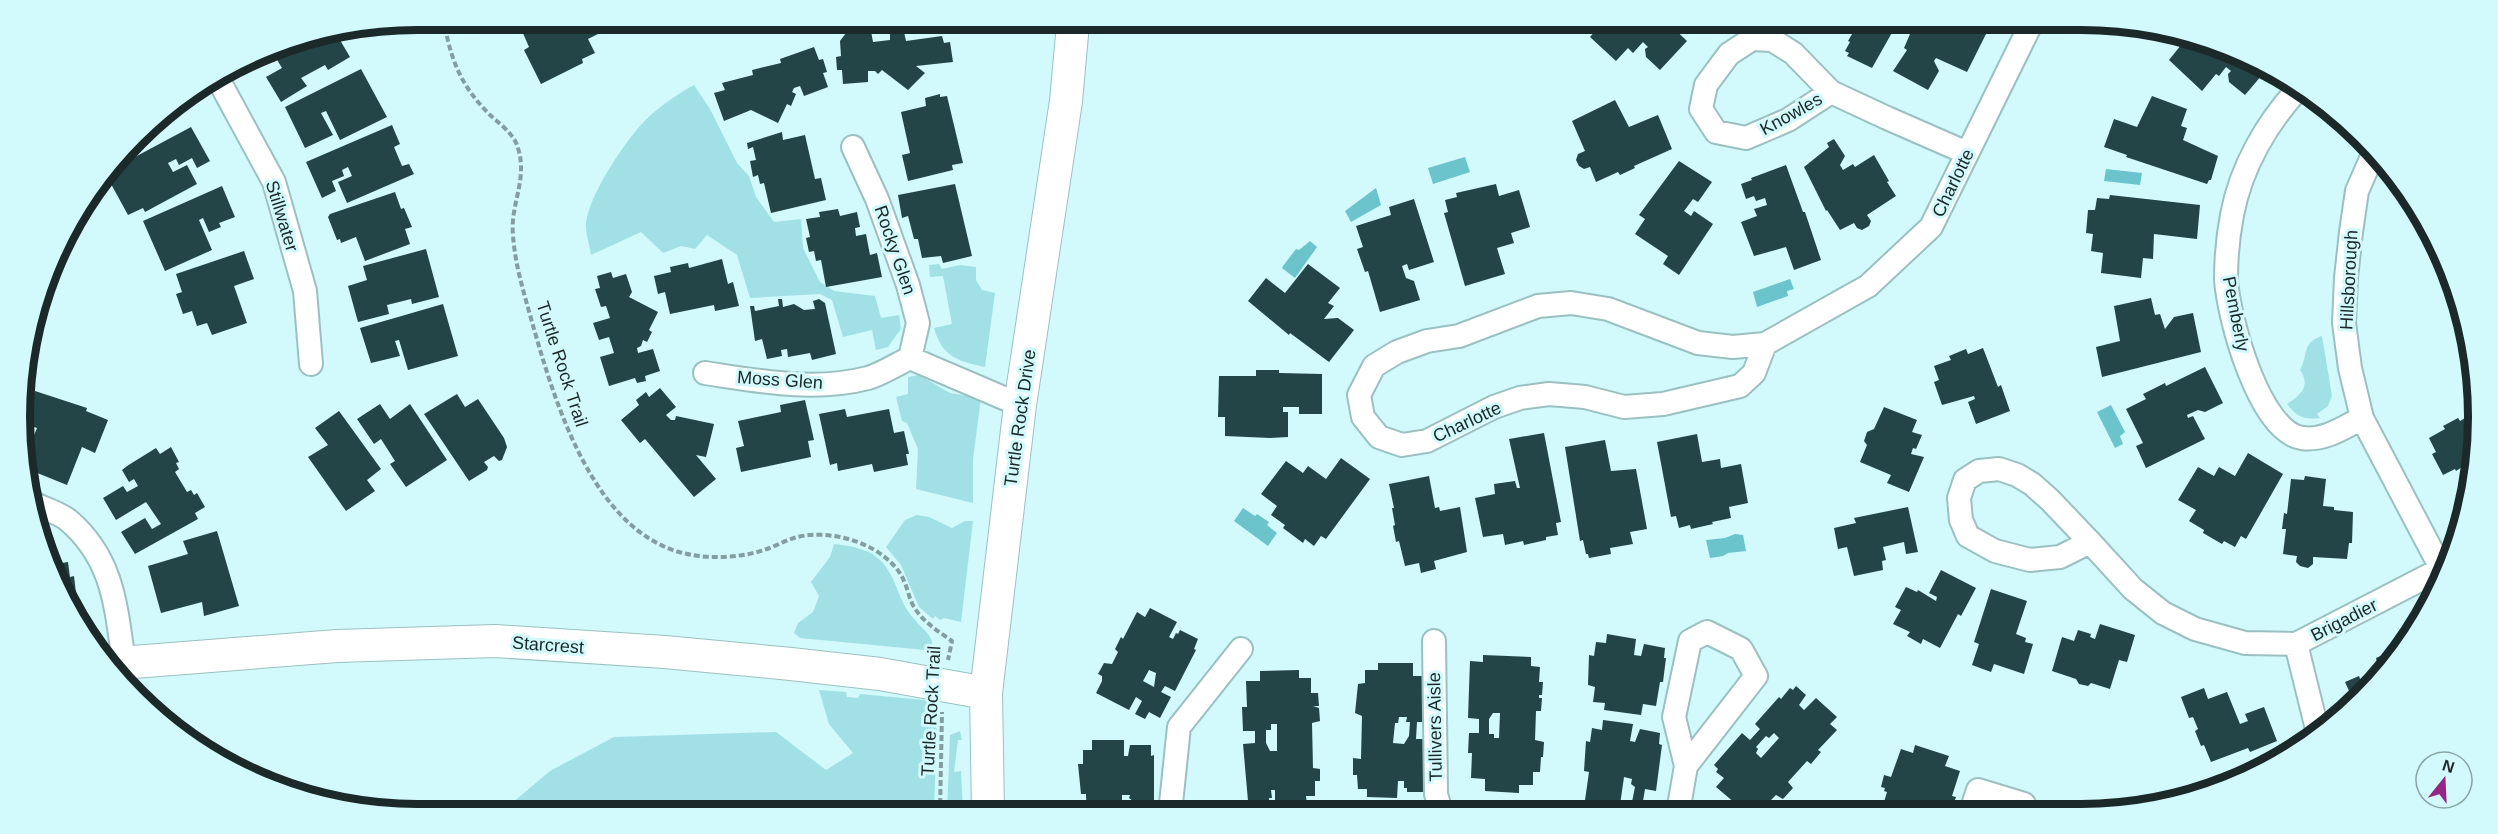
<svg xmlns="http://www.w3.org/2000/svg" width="2498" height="834" font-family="Helvetica,sans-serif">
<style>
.green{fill:#a1e1e6}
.water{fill:#6bc4cb}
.building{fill:#234547;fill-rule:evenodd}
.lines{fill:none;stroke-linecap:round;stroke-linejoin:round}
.street-casing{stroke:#9bc0c2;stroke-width:26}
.secondary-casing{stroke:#9bc0c2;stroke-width:34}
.path{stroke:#829ea0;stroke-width:4;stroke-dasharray:6 3;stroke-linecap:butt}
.street{stroke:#fff;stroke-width:22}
.secondary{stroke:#fff;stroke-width:32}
.labels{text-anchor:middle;stroke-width:6;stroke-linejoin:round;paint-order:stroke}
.street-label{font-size:18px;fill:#1b292a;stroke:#d2f9fb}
.rim{fill:none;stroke:#1b292a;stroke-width:8}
</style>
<rect width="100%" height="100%" fill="#d2f9fb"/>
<path class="green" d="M694,85L710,109L737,163L749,176L756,197L774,222L801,219L803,248L820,282L834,291L875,296L881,318L899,315L901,329L888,347L876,350L872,330L843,337L832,300L820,294L750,298L737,255L707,235L695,249L681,246L663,253L641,232L591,255C590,245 585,233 586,223C589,196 621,148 639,127C654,110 674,96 694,85Z
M939,264L942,269L960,265L976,267V280L982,290L995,293L985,367C958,361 942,357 934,328L952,324L943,276L930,277L929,265Z
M2322,336L2332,396L2328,406L2317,414L2320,418C2304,420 2297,417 2287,404C2301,395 2311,386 2300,370C2309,354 2301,343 2322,336Z
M919,375L950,393L981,398L973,459V503L916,489L918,449L907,423L902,421L896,397L908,394V377Z
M917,515L929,517L952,528L965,521H973L961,622L944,618L940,620L935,616L933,619L919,607L901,565L886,547L905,520Z
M834,544C847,545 862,548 874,555C898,572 895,599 915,620C923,630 935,636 932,650L926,646L925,650L800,638L794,633L798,623L813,612L819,596L811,582L830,557Z
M819,690L846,692L847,697L858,698L860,694L935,701L937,716L934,813L499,814L550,771L614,737L776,732L826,770L853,753L829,724Z
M960,731L962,740H958L954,772L961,771L963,813H947L950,735Z"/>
<path class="water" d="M1465,157L1470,172L1433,184L1428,168Z
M2106,169L2142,173L2140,185L2104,181Z
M1376,188L1381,205L1351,222L1345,211Z
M1310,241L1317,247L1295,278L1282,268L1283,266L1296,249L1299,250Z
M1790,279L1794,289L1787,291L1788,296L1757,307L1753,292Z
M2111,405L2125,432L2120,436L2123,444L2115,448L2097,412Z
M1243,508L1255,516L1257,514L1269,522L1267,525L1277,533L1268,546L1234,521Z
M1735,534L1743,535L1746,551L1728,553L1723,556L1710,558L1706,540L1725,538Z"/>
<path class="building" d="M1862,20H1902L1900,23L1898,22L1872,68L1847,56L1849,53L1845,51L1850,42L1848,41L1859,22Z
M1916,20H1971L1988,30L1967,72L1936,58L1934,61L1939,71L1928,90L1893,71L1907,50L1904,48Z
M1666,21L1687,41L1660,70L1646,57L1645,49L1648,47L1643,42L1633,53L1628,48L1616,61L1590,37L1603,22Z
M532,26H599L602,32L588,39L595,53L582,59L583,63L541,84L524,50L529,47L522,31Z
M340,27H346L347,30L337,35L350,57L328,70L325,65L301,78L307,86L281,102L266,77L282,68L270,48Z
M871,31L873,42L890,40V34L893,32L901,31L904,32L906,41L942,36L944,43L950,42L953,62L916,66L925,73L908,90L882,70L878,74L875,71H868V82L843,84L842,70H837L836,57L841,56L840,41L846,33Z
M2183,33L2256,60L2268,68L2245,95L2229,82L2228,74L2231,71L2226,67L2219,76L2216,74L2202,91L2169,60L2181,45L2177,40Z
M814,47L819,60L823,59L827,72L823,73L828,87L804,96L800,86L794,88L792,92L796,94L791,106L787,104L778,123L751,110L724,121L714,93L725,90L722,83L753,75L752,70L781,63L780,59Z
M361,69L387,117L340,140L326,111L321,113L333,135L305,148L285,107Z
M940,94V97L947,96L963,163L952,165L953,170L908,181L902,155L910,153L901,112L926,106L925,98Z
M2152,96L2187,109L2181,126L2187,128L2183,140L2218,156L2211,180H2209L2207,184L2126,157L2127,155L2104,147L2114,119L2137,127Z
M1615,100L1629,127L1658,115L1672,149L1634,166L1635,168L1620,175L1618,172L1596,182L1590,167L1584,169L1579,166L1576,160L1578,154L1585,151L1572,121Z
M162,114L168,125L127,152L125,150L155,118Z
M392,125L400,144L394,147L402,166L409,164L414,174L347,203L338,182L352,176L348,167L342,170L344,176L332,181L336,191L322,198L306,162Z
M191,127L210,161L197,168L192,158L179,165L176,159L168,163L173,172L187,165L197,184L145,212L143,208L128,215L105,173Z
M782,132L783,140L805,135L815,179L821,178L826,200L771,213L764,183L760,184L758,175L753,177L750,161L756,160L753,147L748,149L747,143Z
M1834,139L1845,156L1840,165L1843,170L1853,164L1855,167L1874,155L1889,181L1887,182L1896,196L1867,215L1871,221L1869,226L1862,230L1857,228L1854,223L1840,230L1827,210L1826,211L1804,167L1829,147L1827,143Z
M1679,161L1712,182L1698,202L1693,199L1684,211L1691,216L1694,211L1713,224L1679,275L1663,264L1668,256L1635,234L1645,219L1639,215Z
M1786,165L1803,212H1805L1821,260L1794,270L1786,247L1754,256L1741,222L1757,216L1754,209L1767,205L1765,198L1756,201L1754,196L1746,199L1741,184L1752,180L1751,178Z
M955,184L972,256L943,263L941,256L922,258L918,239H914L908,216L902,218L898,195Z
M1496,184L1499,196L1519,190L1530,227L1511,233L1514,243L1497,248L1505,274L1465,286L1444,213L1448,212L1445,200L1457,197L1456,193Z
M222,186L235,217L219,223L221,227L209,232L203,218L199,220L212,250L165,271L143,221Z
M395,192L401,209L404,208L412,227L405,229L410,244L365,261L356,237L341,243L340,239L337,240L328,217L330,214Z
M2110,195L2200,205L2197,239L2154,234L2153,259L2143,258L2141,278L2101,273L2103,253L2091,251L2093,234L2086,233L2088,210H2095L2097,198L2109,199Z
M1414,199L1434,262L1409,270L1407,264L1402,266L1406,278L1414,281L1420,300L1380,312L1368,271L1365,272L1357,249L1363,247L1356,226L1391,215L1389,207Z
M838,209L840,216L857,212L860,227L855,228L856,236L866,234L870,255L877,253L882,277L826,287L821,260L816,261L814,251L809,252L806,238L810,237L806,219L820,217L819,212Z
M426,249L439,297L412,304L411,299L387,305L389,314L358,322L348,286L367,280L363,266Z
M244,251L254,279L234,286L247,323L212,335L207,323L197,326L192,311L183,314L176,294L182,292L176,274Z
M722,259L728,284L733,282L739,306L715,311L714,305L670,314L665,292L658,294L654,276L671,272L670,267L688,263L689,268Z
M1308,264L1340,288L1328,303L1334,306L1324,319L1338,318L1354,330L1329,362L1290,333L1289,335L1248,301L1266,278L1285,293Z
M611,272L613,278L626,274L632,292L629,297L658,312L649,330L652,332L647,342L643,340L641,346L637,348L638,353L653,349L660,371L645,376L646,381L637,383L635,378L609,386L600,357L614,353L609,337L599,340L593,323L610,318L606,306L601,307L595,289L600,288L597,276Z
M2151,298L2155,315L2160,314L2165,329L2174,317L2193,313L2201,352L2102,377L2096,347L2120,341L2114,306Z
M778,299H782L783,307L794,304L804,310L815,309L813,301L819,299L825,303L836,354L812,360L810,353L788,357L787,349L781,350L782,356L767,359L762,339L755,341L750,306H754L755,311L779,306Z
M443,304L458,356L408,370L399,340L395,341L400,356L371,363L360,328Z
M1983,348L1998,387L2001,385L2010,411L1976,424L1968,402L1975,399L1974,396L1942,405L1934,382L1939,380L1934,366L1951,360L1949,356L1966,349L1968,354Z
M2205,367L2223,403L2205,412L2198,410L2187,415L2188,418L2193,416L2205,439L2146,468L2136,446L2143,443L2126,409L2146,399L2143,394L2165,383L2166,386Z
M1256,370H1279V373L1322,374V414H1299V407H1283V412H1288V437L1270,438L1225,436V417H1218L1219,376H1256Z
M660,388L676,407L666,415L671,420H675L676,416L714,424L706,457L696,455L716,479L694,497L645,439L640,443L621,420L639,405L636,400L646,392L649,397Z
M35,391L87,408L86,411L108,420L95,453L82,447L67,485L25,468L23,462L37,428L34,427L33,429L22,425Z
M457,394L465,407L478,399L504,438L507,447L502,460L499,461L494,456L484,462L488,467L487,470L469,481L424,414Z
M805,400L814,440L808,441L811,457L741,472L736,448L744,446L738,421L781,412L780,405Z
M380,404L390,419L410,404L447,460L406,487L390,464L395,461L381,439L374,444L357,419Z
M1884,407L1917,420L1912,432L1922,435L1916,449L1913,448L1911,454L1924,457L1909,492L1887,483L1891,475L1860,462L1867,445L1864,441L1867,432L1874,429Z
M845,409L847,417L889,409L894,433L904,431L909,454H906L908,465L874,472L872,464L838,471L837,463L830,465L819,414Z
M339,411L381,469L367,480L375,491L346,511L308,457L328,445L315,428Z
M2476,412L2478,443L2474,463L2473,460L2456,471L2455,469L2443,475L2432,454L2436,452L2429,438L2445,429L2443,426L2458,418L2460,421Z
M1544,433L1561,522L1556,523L1558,535L1546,537V540L1524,545L1523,541L1505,545L1503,534L1483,537L1475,498L1495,494L1494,484L1515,481L1517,488H1520L1509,439Z
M1697,434L1702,462L1720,459L1721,468L1741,464L1748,503L1729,507L1731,518L1712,522L1713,524L1691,529L1690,525L1679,528L1676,516L1671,517L1657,442Z
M1605,440L1611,471L1636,469L1647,529L1630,532L1633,544L1610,548L1611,554L1589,558L1588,554H1586L1583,540L1580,541L1565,447Z
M171,447L179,462L176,463L179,469L175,472L187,492L191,490L194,495L197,493L205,507L195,513L198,519L135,554L121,532L145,518L152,529L161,524L146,502L116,520L103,498L123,486L127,492L138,486L134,479L129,482L122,470L127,466L156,448L160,454Z
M2248,453L2283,474L2246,539L2241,536L2235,547L2224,541L2222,544L2203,533L2204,530L2189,521L2196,510L2178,500L2198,467L2214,476L2219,467L2235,476Z
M1341,458L1370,479L1326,539L1321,536L1314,546L1305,539L1303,543L1283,528L1285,525L1271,515L1277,506L1261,494L1286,461L1303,473L1308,466L1326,479Z
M1429,476L1435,508L1439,507L1440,511L1460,507L1467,552L1434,561L1436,569L1421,573L1419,563L1405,566L1399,541L1396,542L1393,526L1395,525L1392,508H1394L1389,484Z
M2305,476L2326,479L2323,506L2334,507V510L2353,512L2352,543H2349L2347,559L2313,557V564L2308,568L2300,566L2296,562L2297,556L2283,554L2286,529H2282L2284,513L2287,514L2291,479L2304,480Z
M1908,507L1918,552L1906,554L1904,542L1883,547L1886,560L1882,561L1883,570L1854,576L1847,547L1838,549L1834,528L1856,523L1854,518Z
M217,531L239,606L204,616L202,602L161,613L148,566L188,554L183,541Z
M68,562L70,577L74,576L76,593H71L72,606L54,567L55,564Z
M1941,570L1976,588L1961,616L1958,614L1940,648L1923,639L1921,644L1907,636L1910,632L1893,624L1901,610L1895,607L1906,587L1917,592L1918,590L1936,601L1937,597L1929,593Z
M1991,589L2027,601L2016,634L2026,638L2025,642L2033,644L2024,674L1994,664L1991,672L1972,665L1979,644L1974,642Z
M1150,608L1177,622L1169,637L1173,639L1176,633L1178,634L1180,630L1198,639L1194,649L1196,650L1175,691L1165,686L1161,692L1171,697L1160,718L1149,712L1145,719L1135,714L1142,701L1136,697L1129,710L1096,693L1102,681V676L1098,674L1104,663L1112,664L1118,652L1115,649L1121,637L1123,639L1137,612L1145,617ZM1149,670L1156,673L1154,687L1143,681Z
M2100,624L2135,635L2127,662L2119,660L2110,689L2091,683L2088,686L2079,684L2076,679L2052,671L2062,637L2074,641L2078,630L2091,634L2090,637L2095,639Z
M1607,634L1636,639L1634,655L1641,656L1644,644L1665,648L1664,658H1666L1663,682H1660L1656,706L1643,704L1641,715L1604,710L1605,703L1593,702L1595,687L1588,685L1589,655L1594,656L1596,642L1606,643Z
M2400,647L2379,673L2376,658Z
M1483,655L1531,657V666L1540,667L1539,682H1543L1542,695H1539V698H1542L1541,711H1536L1535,740L1544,742L1543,757H1541L1540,772H1533V785H1519V793L1485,791V779L1471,778L1472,753H1468L1469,733H1479V719L1468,718L1470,661L1483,662ZM1493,713H1500L1499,738H1494V734H1489V719Z
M1378,663H1413V676H1427L1429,722H1417L1416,739H1429L1427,792H1407V788H1404V781H1398L1397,798L1367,797V789H1358L1357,775H1353V758L1361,759L1362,716L1355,713L1358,684L1365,683V670H1378ZM1399,717H1407L1406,722H1410L1409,736L1404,744L1393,743L1395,723H1398Z
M1299,670V678H1311V693H1318L1319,706H1313L1319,708L1320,721L1312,723L1313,768L1320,769V781H1315V796H1306L1307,806H1288V802H1275V790H1271L1272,798H1269V801H1248L1243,744L1255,743V731H1243L1242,707H1247L1246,681H1260V671ZM1271,724H1277V751H1270L1266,743V730H1271Z
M2359,676L2363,687L2369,684L2354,702L2345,682Z
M1796,686L1806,695L1799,705L1804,710L1816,698L1837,717L1830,724L1837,730L1818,750L1821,752L1811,764L1807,761L1788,782L1793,788L1783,799L1776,795L1759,812H1753L1745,805L1742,809L1716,787L1724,778L1716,772L1718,769L1714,765L1742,733L1750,740L1760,729L1755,724L1779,697L1781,699L1790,688L1793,690ZM1774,733L1779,738L1761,758L1756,753L1758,749L1756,747L1766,736L1769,738Z
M2204,688L2208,699L2227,692L2240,724L2248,721L2245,714L2264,707L2277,741L2250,752L2248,748L2211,762L2204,745L2201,746L2195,731L2198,729L2193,717L2189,718L2181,697Z
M1603,720L1633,724L1630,741L1635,742L1640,729L1660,733L1659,744L1662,745L1656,791L1645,789L1643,801L1655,803L1653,812H1576L1578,801L1585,800L1589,772L1584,771L1586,741L1590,742L1592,728L1602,730ZM1624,777L1632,779L1631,784L1635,787L1632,802L1628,801V806L1620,805Z
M1092,740H1124V756H1128L1130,745H1151V756L1154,755V803H1144V813H1133V801L1129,798L1130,795H1122V813H1087L1086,796V794H1081L1078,764H1083V750H1092Z
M1915,745L1949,756L1945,766L1960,771L1952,796L1956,797L1951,811L1929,812L1927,809L1928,804L1920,802L1917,812H1881L1887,792L1884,791L1885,788L1881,787L1884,775L1891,777L1901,749L1913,753Z
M2280,753L2282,757L2256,774L2243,778L2259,770L2256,763Z
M1526,802L1527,810L1536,809V812H1495L1494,806Z
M2056,804L2069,808L2068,811H2051Z
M2077,805L2097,811H2075Z"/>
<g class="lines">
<g class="street-casing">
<path id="street" d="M218,79L274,182L305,291L311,364
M2300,87C2267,122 2241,167 2232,215C2228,236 2226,258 2226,279C2228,316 2259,432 2302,438C2324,441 2343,428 2362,418
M1831,92L1788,120L1746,138L1716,132L1701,109L1706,85L1729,54L1752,39L1772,40L1793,53L1831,92L1887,118L1967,153
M853,147L877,199L908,285L918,323L910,358
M2375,150L2357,191L2351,232L2346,278L2344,323L2350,368L2362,418L2443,572
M1765,344L1754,373L1740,386L1663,404L1624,407L1585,397L1549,394L1520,398L1494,407L1427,441L1402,445L1379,437L1363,417L1359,395L1374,366L1397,352L1427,341L1459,336L1538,306L1571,303L1608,309L1698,343L1733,347L1765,344L1868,286L1931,227L2033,20
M705,373C759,381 814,392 868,378C882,374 897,364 910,358L1020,405
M30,502C42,508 58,512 68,520C114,559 116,608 124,663
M2090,542L2060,557L2030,560L1995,551L1968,536L1961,520L1959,498L1965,480L1979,471L1999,469L2017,475L2032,484L2050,500L2090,542L2133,589L2163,613L2195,629L2245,643L2296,644L2445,567
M1434,641L1436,794L1441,812
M2296,644L2318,733
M1971,811L1978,790L2024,804L2022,811
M1678,812L1686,766L1674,717L1690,641L1707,632L1741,649L1756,676L1686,766
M1170,813L1179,727L1241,649"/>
</g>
<g class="secondary-casing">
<path id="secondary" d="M108,664L337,646L495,641L665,652L791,664L880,674L986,693
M988,813L986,693L1020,405L1066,101L1073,24"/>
</g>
<path class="path" d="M445,27C452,63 462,86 488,113C498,123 514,133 518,148C528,180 510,204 513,235C515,265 524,293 532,322C553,396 587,511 663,546C692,560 733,560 764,550C774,547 784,541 794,538C816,531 847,536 867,546C882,553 898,566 904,581C908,589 909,599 914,607C923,622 938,631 952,641L948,660
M940,813L942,712"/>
<use href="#street" class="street"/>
<use href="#secondary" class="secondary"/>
</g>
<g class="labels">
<g class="street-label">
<text transform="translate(1791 114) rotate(-29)" y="6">Knowles</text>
<text transform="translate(1953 183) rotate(-64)" y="6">Charlotte</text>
<text transform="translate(282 216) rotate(73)" y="6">Stillwater</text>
<text transform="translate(895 250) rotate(71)" y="6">Rocky Glen</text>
<text transform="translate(2349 280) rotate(-87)" y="6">Hillsborough</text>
<text transform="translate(2236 314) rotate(79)" y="6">Pemberly</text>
<text transform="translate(562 364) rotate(72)" y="6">Turtle Rock Trail</text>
<text transform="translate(780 380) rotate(4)" y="6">Moss Glen</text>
<text transform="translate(1020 418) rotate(-82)" y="6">Turtle Rock Drive</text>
<text transform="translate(1467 422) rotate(-25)" y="6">Charlotte</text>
<text transform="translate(2344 620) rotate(-27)" y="6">Brigadier</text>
<text transform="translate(548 645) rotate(4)" y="6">Starcrest</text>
<text transform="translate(931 711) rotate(-87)" y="6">Turtle Rock Trail</text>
<text transform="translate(1435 727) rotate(-91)" y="6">Tullivers Aisle</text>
</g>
</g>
<path d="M0 0H2498V834H0ZM417 30H2081A387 387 0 0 1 2468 417V417A387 387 0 0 1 2081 804H417A387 387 0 0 1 30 417V417A387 387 0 0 1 417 30Z" fill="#d2f9fb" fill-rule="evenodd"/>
<path class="rim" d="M417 30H2081A387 387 0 0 1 2468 417V417A387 387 0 0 1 2081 804H417A387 387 0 0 1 30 417V417A387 387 0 0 1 417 30Z"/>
<g transform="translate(2444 780) rotate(18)"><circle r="28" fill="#d2f9fb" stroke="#89a6a7" stroke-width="1.5"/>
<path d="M0-4.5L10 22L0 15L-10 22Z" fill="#952687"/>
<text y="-9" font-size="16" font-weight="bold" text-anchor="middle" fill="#1b292a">N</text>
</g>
</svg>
